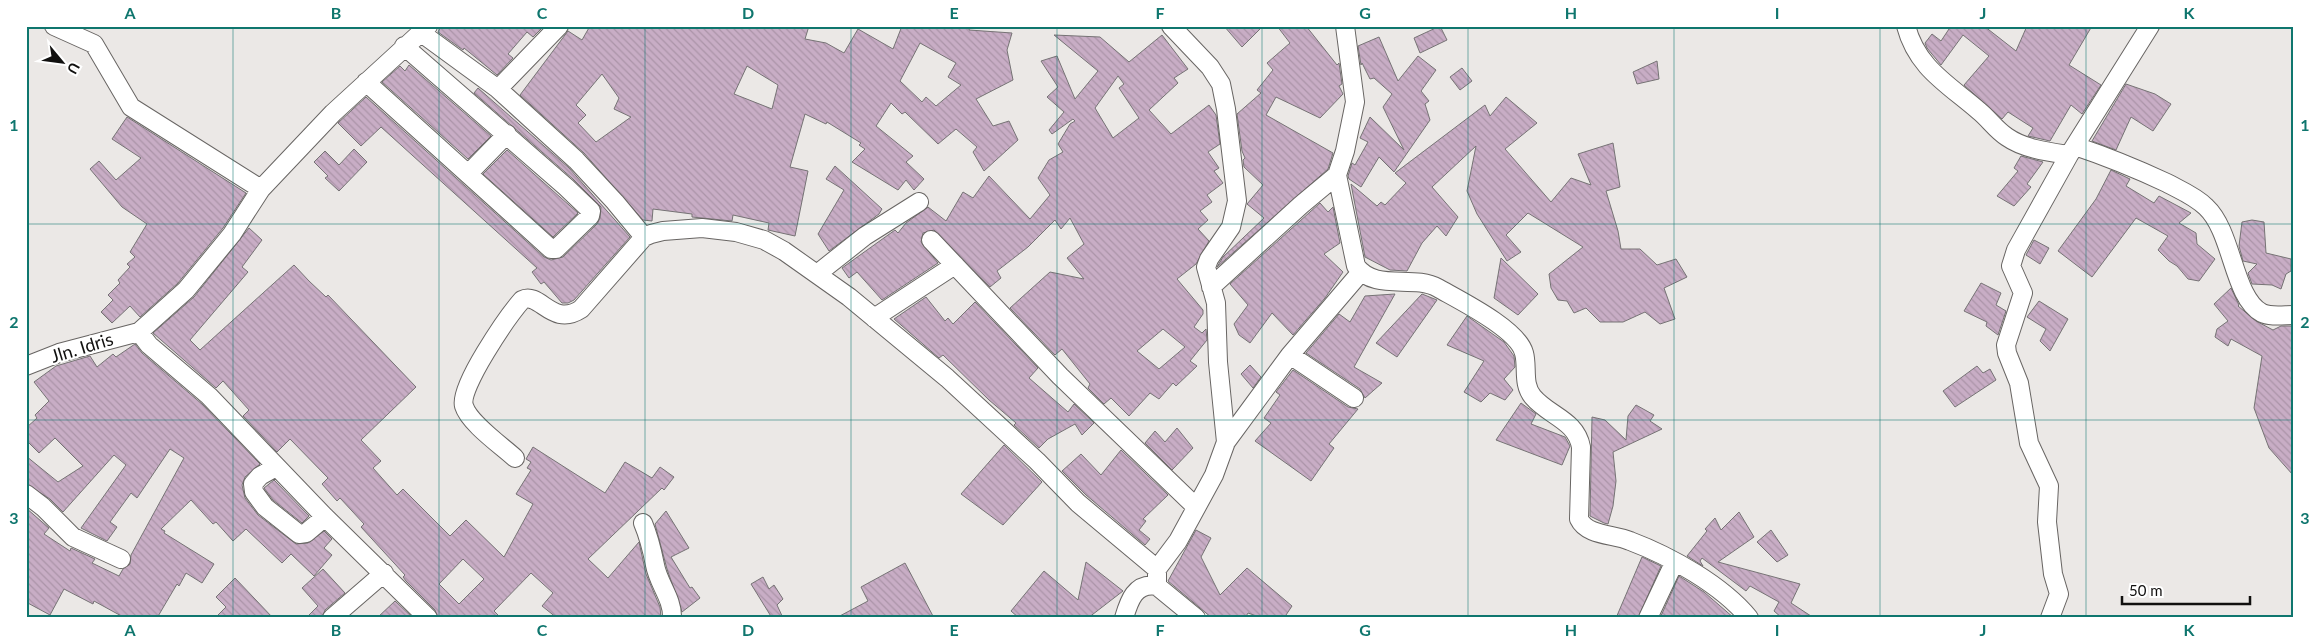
<svg xmlns="http://www.w3.org/2000/svg" width="2319" height="644" font-family="Lato,sans-serif">
<style>
.building{fill:url(#building-back-hatch);stroke:#767375;fill-rule:evenodd}
.lines{fill:none;stroke-linecap:round;stroke-linejoin:round}
.minor-casing{stroke:#686563;stroke-width:20}
.minor{stroke:#fff;stroke-width:18}
.grid{fill:none;stroke:#0f766e;stroke-width:1;stroke-opacity:0.55}
.labels{text-anchor:middle;stroke-width:4.5;stroke-linejoin:round;paint-order:stroke}
.street-label{font-size:18px;fill:#11100f;stroke:#fff}
.neatline{fill:none;stroke:#0f766e;stroke-width:2}
.grid-label{font-size:16px;text-anchor:middle;font-weight:bold;fill:#0f766e}
</style>
<defs>
<pattern id="building-back-hatch" width="6" height="6" patternUnits="userSpaceOnUse" patternTransform="scale(1.25)"><rect width="6" height="6" fill="#c8adc5"/><path d="M-1 5l2 2M0 0l6 6M5-1l2 2" fill="none" stroke="#ab94a8"/></pattern>
</defs>
<rect width="100%" height="100%" fill="#ebe8e6"/>
<path class="building" d="M441,26H544L533,37L527,32L508,54L513,58L497,75L464,48L463,50L438,32Z
M590,26H809L805,39L826,43L844,53L858,29L893,49L902,26H970L969,30L1012,33L1007,50L1013,80L976,99L993,126L1009,121L1018,140L984,171L973,152L977,147L956,129L938,144L905,112L902,114L891,103L876,126L913,156L906,162L924,179L914,190L906,180L898,190L852,162L865,149L859,145L861,143L827,122L826,124L805,114L790,167L808,171L795,236L768,230L769,223L733,215L732,221L692,217V214L653,209L652,221L643,220L584,153L520,95L568,31L582,40ZM920,43L956,63L948,77L961,85L936,106L926,97L922,102L900,81ZM747,66L778,85L772,109L734,94ZM602,74L619,98L614,109L631,117L596,142L578,123L586,115L576,105Z
M1224,26H1263L1242,47Z
M1277,26H1306L1337,65L1339,63L1342,84L1339,86L1343,94L1320,118L1276,97L1266,115L1333,153L1328,169L1217,267L1223,257L1264,218L1247,204L1263,185L1244,167L1243,160L1245,158L1242,151L1237,114L1261,93L1257,90L1273,70L1267,63L1290,43Z
M1440,26L1447,40L1420,53L1414,38Z
M1951,26H1984L2016,51L2027,26H2092L2069,65L2101,85L2082,114L2071,105L2050,141L2028,136L2033,128L2008,112L2002,119L1964,85L1989,56L1963,35L1941,65L1927,48L1925,43L1932,34L1941,41Z
M1054,35L1100,37L1129,62L1162,35L1188,69L1174,78L1178,83L1149,110L1171,134L1209,105L1216,115L1220,144L1208,152L1219,168L1214,171L1223,183L1207,195L1212,202L1200,211L1208,220L1198,229L1209,241L1196,264L1177,279L1203,310V314L1194,327L1202,333L1206,329L1207,340L1190,361L1197,366L1176,386L1173,383L1159,399L1150,393L1129,416L1111,398L1104,404L1088,388L1090,384L1062,349L1055,355L1010,308L1050,272L1084,279L1067,258L1084,244L1070,218L1061,229L1055,220L1028,247L997,271L1001,278L990,287L934,230L923,233L921,242L938,263L882,300L857,272L849,278L842,268L895,230L898,233L906,223L928,207L946,221L963,192L973,198L989,176L1030,219L1050,195L1038,178L1049,160L1063,152L1058,144L1070,124L1075,121L1073,119L1052,134L1049,130L1064,112L1047,97L1058,87L1041,61L1057,56L1075,99L1098,71ZM1118,76L1124,84L1119,88L1139,118L1113,138L1095,108ZM1163,329L1185,347L1159,369L1137,351Z
M1379,37L1398,81L1418,56L1436,70L1421,91L1429,101L1425,104L1430,120L1394,172L1379,157L1361,187L1349,179L1348,176L1352,163L1355,165L1368,142L1360,138L1370,117L1404,150L1383,107L1392,94L1374,78L1370,79L1362,63L1361,65L1358,46Z
M1657,61L1659,79L1637,84L1633,72Z
M409,65L491,136L468,159L382,82L400,66L405,71Z
M1462,68L1472,81L1460,90L1450,77Z
M2126,84L2155,94L2171,104L2153,131L2131,117L2116,150L2092,141Z
M478,88L569,168L630,237L574,300L568,303H562L544,282L541,284L532,272L537,268L381,127L361,146L338,123L366,97L544,257L551,260L563,257L597,224L600,218L601,207L573,179L474,93Z
M1506,97L1537,123L1505,149L1551,202L1571,178L1591,185L1578,154L1613,143L1620,187L1606,191L1618,231L1621,249H1640L1657,265L1676,259L1687,277L1664,288L1675,319L1660,324L1645,312L1623,322H1600L1586,308L1574,313L1567,301L1558,300L1551,288L1549,274L1583,247L1528,213L1506,235L1521,252L1507,261L1477,214L1467,191L1476,146L1432,187L1458,217L1446,236L1437,226L1422,243L1407,271L1390,270L1365,257L1351,184L1377,206L1381,202L1385,205L1406,183L1395,173L1485,105L1490,116Z
M127,117L246,193L223,228L178,283L140,317L130,306L112,323L101,312L113,300L108,295L120,283L118,280L130,267L127,264L135,257L130,252L147,224L122,207L90,169L99,161L116,180L141,158L112,139Z
M354,149L367,162L339,191L325,178L328,176L314,162L325,151L339,165Z
M507,150L578,213L553,237L483,174Z
M2021,156L2043,162L2027,184L2031,187L2014,206L1997,196L2018,171L2014,168Z
M835,166L882,209L879,214L829,251L818,234L844,190L826,179Z
M2111,170L2130,179L2126,186L2154,203L2159,196L2191,213L2179,223L2196,233L2197,244L2215,259L2199,281L2188,279L2177,266L2169,261L2158,250L2168,236L2136,218L2092,277L2058,251L2096,199Z
M1320,203L1328,212L1333,207L1340,243L1324,254L1343,272L1325,298L1293,335L1272,313L1250,343L1239,335L1234,324L1248,305L1230,284Z
M2252,220L2264,222L2266,253L2291,259V271L2286,274L2281,289L2272,285L2252,284L2249,276L2248,273L2257,264L2243,261L2239,246L2242,222Z
M249,228L262,240L242,267L248,272L190,340L200,350L294,265L309,281L326,297L328,295L416,387L361,440L381,461L373,468L397,495L403,489L450,536L466,520L504,557L533,504L516,494L531,470L527,468L531,462L526,459L533,447L605,493L625,462L652,478L660,467L674,477L664,490L662,488L588,559L608,578L639,542L646,574L660,607L661,618H557L542,606L553,593L531,573L494,611L501,618H438L435,610L406,581L403,577L405,575L361,527L364,524L340,498L337,501L322,484L328,478L290,439L277,452L243,416L249,410L223,381L216,388L153,333L194,297ZM463,559L484,579L459,604L439,584Z
M2034,240L2049,248L2040,264L2026,255Z
M1501,258L1538,294L1518,315L1494,298Z
M1981,283L2001,293L1996,305L2006,311L1998,335L1986,326L1987,322L1964,311Z
M2231,288L2239,305L2238,306L2256,321L2273,330L2281,326H2293V475L2269,448L2254,408L2262,356L2231,339L2228,346L2215,337L2217,329L2228,321L2214,304Z
M1395,294L1354,367L1382,383L1365,398L1360,389L1306,353L1339,314L1350,322L1365,296Z
M1422,294L1437,300L1397,357L1376,343Z
M926,297L945,321L948,318L953,324L975,302L1038,368L1029,378L1068,412L1074,404L1094,423L1082,435L1075,424L1048,439L1039,448L1014,425L1016,423L989,400L943,355L939,358L894,319Z
M2039,301L2068,319L2050,351L2040,341L2046,329L2027,317Z
M1467,316L1504,342L1514,356L1515,367L1504,379L1513,390L1505,400L1490,393L1481,402L1464,392L1484,361L1447,345Z
M135,344L142,353L202,404L260,464L245,477L242,485L245,498L258,515L296,544L308,543L324,531L332,539L324,548L332,555L314,576L291,554L282,563L246,529L233,541L216,522L213,524L191,500L161,529L165,531L164,533L214,564L202,583L186,573L179,586L177,584L157,618H125L94,601L93,604L64,589L50,615L26,602V508L49,528L44,534L70,551L71,548L95,559L92,563L119,576L123,569L130,564L131,555L184,458L170,449L137,498L131,493L110,522L117,527L107,541L81,528L126,465L114,455L63,512L50,499L26,484V456L58,482L83,466L55,438L39,453L26,440V428L37,418L35,415L49,401L34,382L56,366L90,356L97,367L113,354L116,357Z
M1250,365L1261,377L1253,388L1241,374Z
M1977,366L1983,373L1990,369L1996,380L1955,407L1943,391Z
M1293,370L1348,407L1358,409L1329,444L1334,448L1311,481L1255,441L1271,423L1264,418L1280,395L1276,392Z
M1521,403L1536,414L1531,424L1565,437L1570,446L1562,465L1496,440Z
M1636,405L1654,415L1650,421L1662,429L1613,452L1616,481L1613,506L1608,524L1604,523L1590,516L1592,417L1605,420L1626,440L1628,416Z
M1177,428L1193,448L1172,470L1145,443L1155,431L1165,442Z
M1004,445L1042,482L1003,525L961,494Z
M1121,450L1168,495L1143,519L1146,521L1139,530L1150,539L1145,545L1086,495L1062,471L1081,454L1101,475Z
M274,480L309,516L302,523L273,500L264,488Z
M666,511L689,548L671,557L690,588L692,587L700,598L682,612L667,569L655,524Z
M1739,512L1754,537L1718,562L1800,584L1791,603L1814,618H1782L1774,611L1779,602L1750,586L1746,591L1702,558L1700,561L1703,566L1687,556L1707,531L1705,529L1715,518L1721,530Z
M1196,530L1211,538L1201,557L1220,595L1247,568L1292,606L1284,618H1262L1248,613L1245,618H1212L1168,581Z
M1771,530L1788,555L1777,562L1757,542Z
M1642,557L1661,566L1638,618H1616Z
M1086,562L1123,591L1088,618H1019L1011,611L1044,571L1078,600Z
M905,563L934,618H836L868,601L861,587Z
M323,569L345,593L325,610L322,618H306L318,606L302,588Z
M1679,576L1704,592L1734,618H1660Z
M763,577L769,589L774,585L783,599L777,605L783,618H772L751,584Z
M235,578L273,618H215L226,607L216,597Z
M395,601L413,618H377Z"/>
<g class="lines">
<g class="minor-casing">
<path id="minor" d="M54,26L94,44L131,107L261,189
M428,26L333,113L261,189L232,234L186,290L139,332L149,345L209,396L325,517L428,618
M1345,26L1355,102L1345,151L1337,175L1356,266C1375,292 1413,274 1438,288C1459,300 1518,329 1524,353C1528,367 1522,384 1533,397C1549,416 1576,420 1581,447L1579,519C1587,536 1614,534 1630,541C1670,556 1722,585 1749,618
M1906,26C1917,68 1948,84 1979,111C1989,119 1996,130 2007,137C2024,149 2049,152 2069,155
M420,32L498,89L576,160L615,202L644,237
M366,82L551,249H556L590,216L591,211L566,187L404,46
M498,89L559,26
M2075,146C2108,157 2135,168 2167,183C2180,190 2195,196 2206,207C2233,232 2233,298 2262,313C2270,317 2284,315 2293,315
M469,173L507,134
M931,240L1060,376L1196,507
M817,274L865,236L919,202
M1211,287L1301,205L1337,175
M874,318L955,265
M1290,355L1354,398
M26,366L59,353L139,332
M1226,442L1290,355L1361,272
M515,458C502,446 469,423 464,406C458,388 508,316 522,300C540,291 552,328 581,309L644,237L651,234L663,231L702,228L736,232L764,240L784,251L849,297L947,378L1037,461L1078,503L1157,569
M276,467L260,476L253,484L254,492L265,507L299,534L306,533L325,517
M26,494L43,507L73,537L121,559
M643,523C649,537 652,550 655,565C658,583 673,599 672,618
M1157,586L1196,618
M332,618L384,573
M1124,618C1129,601 1135,582 1157,586V569L1178,541L1214,475L1226,442L1218,362L1216,303L1206,267L1209,259L1231,227L1237,201L1226,109L1221,84L1210,67L1171,26
M1648,618L1674,563
M2050,618L2059,594L2053,574L2047,522L2049,486L2029,443L2019,383L2007,353L2006,345L2023,293L2011,266L2016,250L2069,155L2150,26"/>
</g>
<use href="#minor" class="minor"/>
</g>
<path class="grid" d="M233,26V618M439,26V618M645,26V618M851,26V618M1057,26V618M1262,26V618M1468,26V618M1674,26V618M1880,26V618M2086,26V618M26,224H2293M26,420H2293"/>
<g class="labels">
<g class="street-label">
<text transform="translate(82 348) rotate(-17)" y="6">Jln. Idris</text>
</g>
</g>
<rect width="2319" height="644" fill="none" stroke="#ffffff" stroke-width="55"/>
<g transform="translate(62 62) rotate(119)" stroke="#ffffff" stroke-width="4" paint-order="stroke">
<path d="M0-4L9 19L0 12L-9 19Z" fill="#11100f"/>
<text y="-8" font-size="14" font-weight="bold" text-anchor="middle" fill="#11100f">U</text>
</g>
<path d="M2122 596v8h128v-8" fill="none" stroke="#11100f" stroke-width="2.5"/>
<text x="2129" y="596" font-size="15" fill="#11100f" stroke="#ffffff" stroke-width="4" paint-order="stroke">50 m</text>
<rect x="28" y="28" width="2264" height="588" class="neatline"/>
<g class="grid-label">
<text x="130" y="19">A</text>
<text x="336" y="19">B</text>
<text x="542" y="19">C</text>
<text x="748" y="19">D</text>
<text x="954" y="19">E</text>
<text x="1160" y="19">F</text>
<text x="1365" y="19">G</text>
<text x="1571" y="19">H</text>
<text x="1777" y="19">I</text>
<text x="1983" y="19">J</text>
<text x="2189" y="19">K</text>
<text x="14" y="131">1</text>
<text x="2305" y="131">1</text>
<text x="14" y="328">2</text>
<text x="2305" y="328">2</text>
<text x="14" y="524">3</text>
<text x="2305" y="524">3</text>
<text x="130" y="636">A</text>
<text x="336" y="636">B</text>
<text x="542" y="636">C</text>
<text x="748" y="636">D</text>
<text x="954" y="636">E</text>
<text x="1160" y="636">F</text>
<text x="1365" y="636">G</text>
<text x="1571" y="636">H</text>
<text x="1777" y="636">I</text>
<text x="1983" y="636">J</text>
<text x="2189" y="636">K</text>
</g>
</svg>
